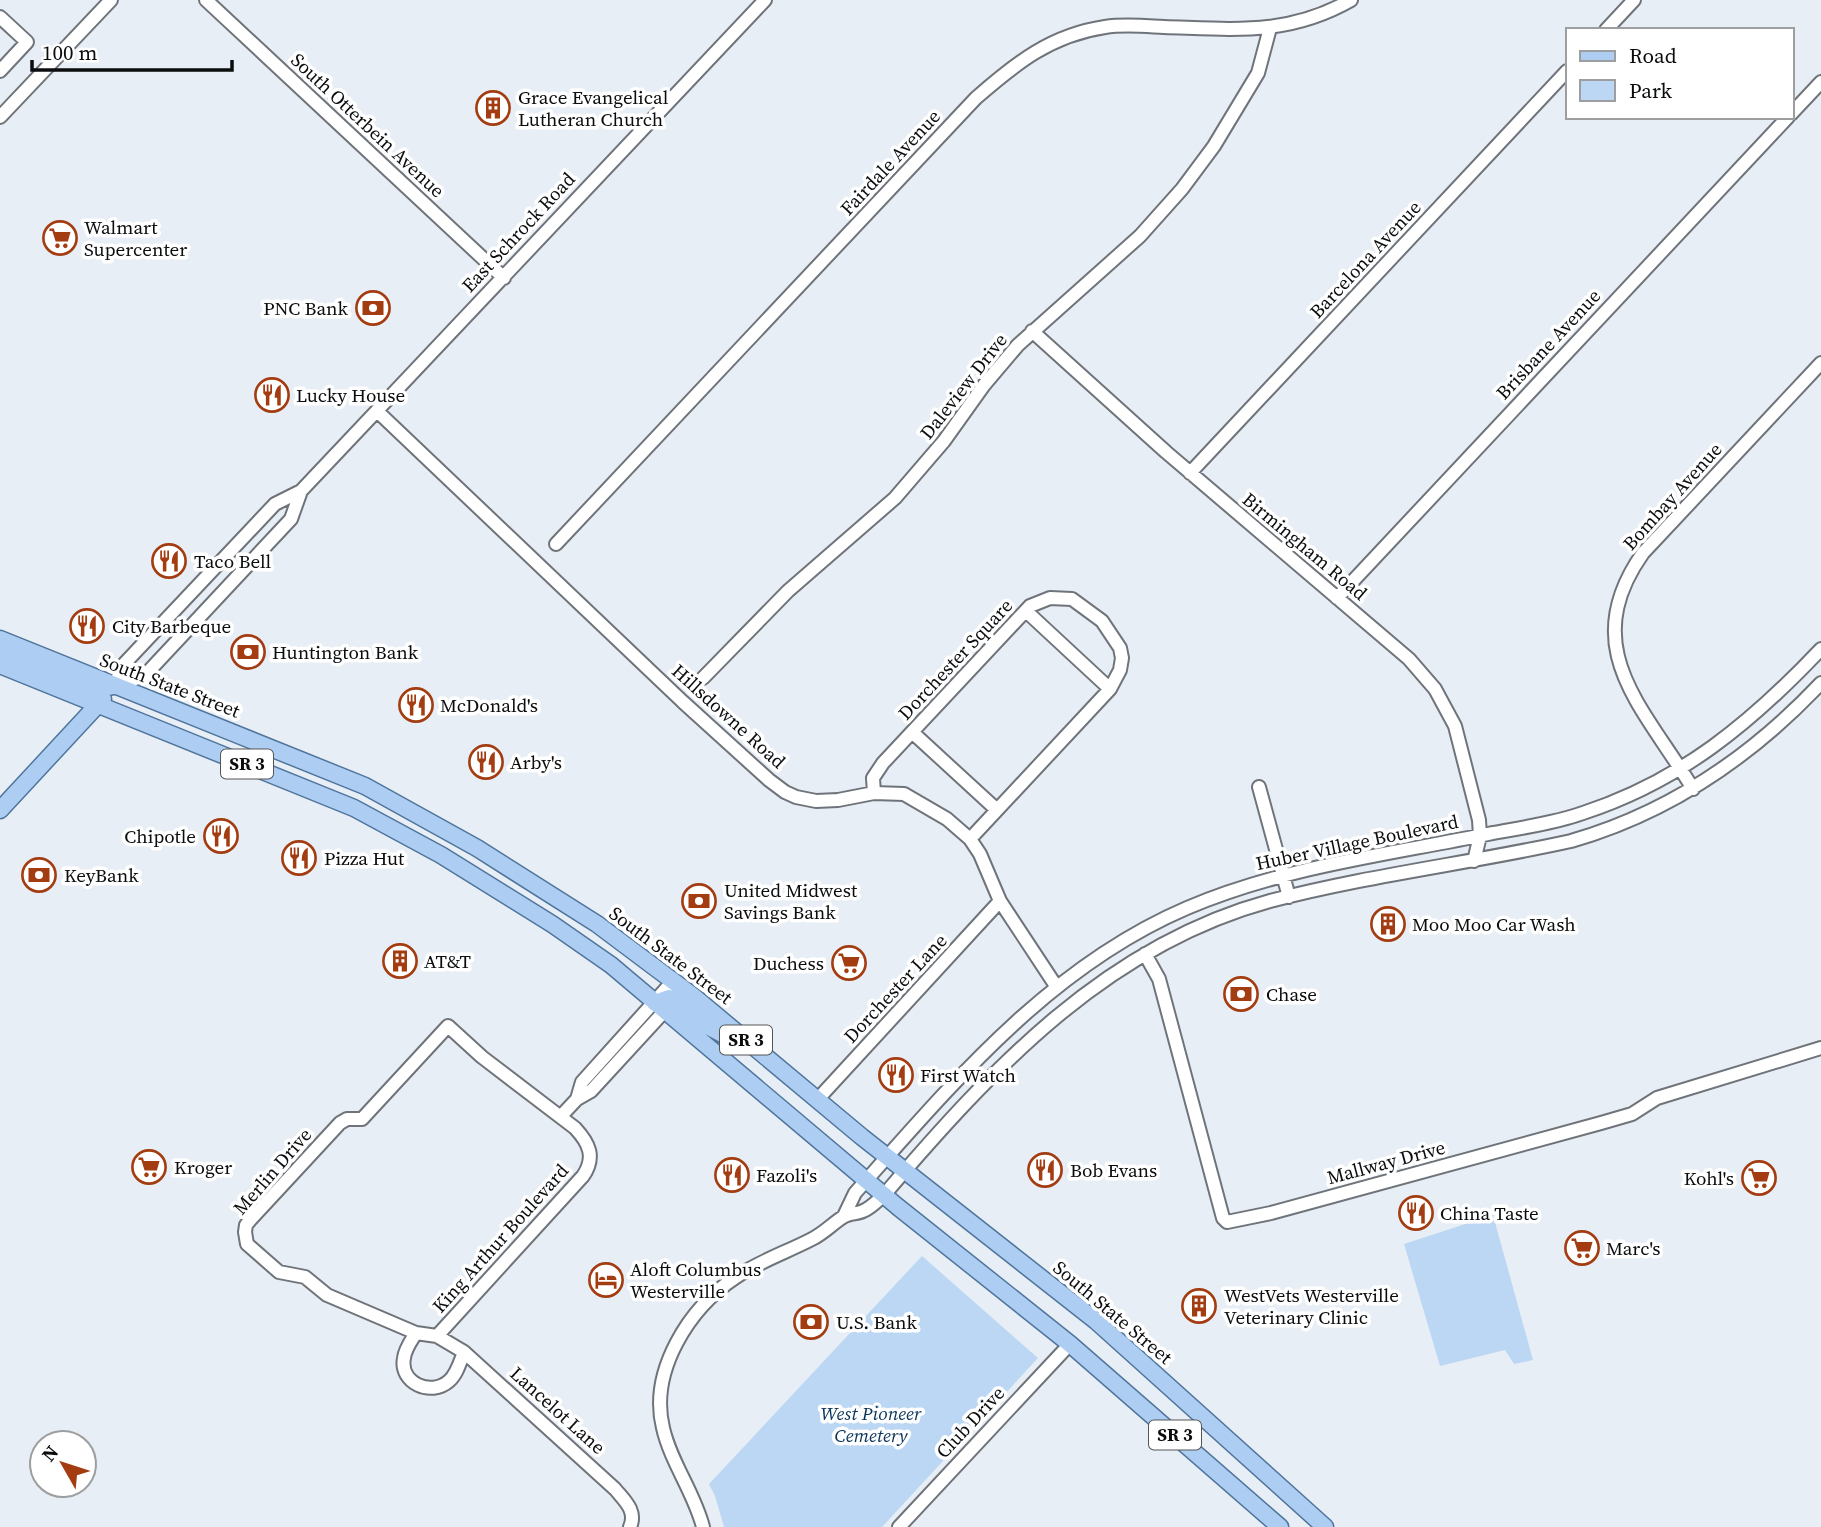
<svg xmlns="http://www.w3.org/2000/svg" width="1821" height="1527" font-family="'Source Serif 4',serif">
<style>
.green{fill:#bbd7f4}
.lines{fill:none;stroke-linecap:round;stroke-linejoin:round}
.minor-casing{stroke:#6f747a;stroke-width:16}
.major-casing{stroke:#50759c;stroke-width:19}
.minor{stroke:#fff;stroke-width:12}
.major{stroke:#adcef2;stroke-width:16}
.labels{text-anchor:middle;stroke-width:7;stroke-linejoin:round;paint-order:stroke}
.shield{fill:#fff;stroke:#545556;stroke-width:2}
.shield-label{font-size:18px;font-weight:bold;fill:#0a0c0e}
.poi-label{font-size:19px;fill:#0a0c0e;stroke:#fff;text-anchor:start}
.street-label{font-size:19px;fill:#0a0c0e;stroke:#fff}
.park-label{font-size:19px;font-style:italic;fill:#09345a;stroke:#fff}
</style>
<rect width="100%" height="100%" fill="#e8eef5"/>
<path class="green" d="M1493,1215L1533,1360L1514,1364L1505,1350L1440,1366L1404,1244Z
M922,1256L1038,1358L882,1527H724L715,1496L709,1484Z"/>
<g class="lines">
<g class="minor-casing">
<path id="minor" d="M206,0L504,278
M0,17L27,42L0,71
M1606,30L1634,0
M1791,114L1821,82
M0,117L111,0
M1032,331L1166,452L1409,659L1435,689L1455,726L1479,820L1480,836L1474,861
M377,411L683,702L769,780L785,792L796,797L816,801L838,800L874,793L904,794L947,819L970,839L980,854L1000,901L1056,986
M1190,473L1567,71
M556,544L976,98C1016,63 1051,35 1105,27C1124,24 1144,26 1164,27C1233,29 1288,36 1351,0
M1337,598L1788,117
M1026,611L1110,689
M703,678L788,591L895,498L944,441L984,385L1018,345L1140,236L1182,189L1214,146L1258,73L1270,28
M114,686L124,664L275,504L301,491L765,0
M114,686L144,676L148,672L291,519L301,491
M912,732L997,810
M1259,787L1289,897
M1693,789C1645,708 1575,649 1643,553L1821,363
M874,793L873,778L883,763L1030,606L1050,598L1072,599L1102,621L1120,648L1122,658L1120,670L1110,689L970,839
M1145,954L1159,979L1223,1218L1227,1222L1271,1213L1601,1123L1632,1114L1657,1098L1821,1048
M577,1099L582,1082L673,981
M817,1100L1000,901
M561,1116L577,1099L591,1091L671,1004
M844,1216L855,1193C953,1083 1049,967 1187,908C1283,867 1386,855 1488,834C1519,828 1552,824 1583,813C1681,781 1751,723 1821,649
M416,1333C411,1341 405,1349 404,1358C399,1383 431,1397 449,1381C457,1374 460,1362 464,1352
M437,1336L583,1176C596,1157 589,1143 575,1128L482,1057L448,1026L362,1119H347L340,1123L251,1219L246,1225L245,1232L247,1244L279,1272L305,1277L327,1295L416,1333L437,1336L464,1352L615,1489C625,1501 637,1511 630,1527
M703,1527C694,1492 671,1463 663,1428C649,1371 689,1308 736,1277C760,1261 787,1252 812,1239C824,1233 832,1224 843,1217C849,1213 857,1214 863,1211C871,1208 878,1200 884,1195C992,1069 1105,946 1270,901C1369,875 1472,863 1571,841C1669,813 1752,756 1821,683
M899,1527L1070,1344"/>
</g>
<g class="major-casing">
<path id="major" d="M0,639L365,786L477,848L597,924L693,996L862,1137L1096,1321L1325,1527
M0,653L93,690L114,686
M0,665L354,808L441,855L552,924L611,965L898,1207L1070,1344L1280,1527
M0,810L103,699
M655,1003L669,998L674,1000L709,1027L739,1043"/>
</g>
<use href="#minor" class="minor"/>
<use href="#major" class="major"/>
</g>
<defs>
<g id="building-ring" transform="scale(1.75)"><circle r="9.5" fill="#fff" stroke="#a33d11" stroke-width="1.5"/><path d="M-4-6H4V6H1V3H-1V6H-4ZM-2.5-4.3h1.7v1.8h-1.7ZM.8-4.3h1.7v1.8H.8ZM-2.5-1h1.7V.8h-1.7ZM.8-1h1.7V.8H.8Z" fill="#a33d11"/></g>
<g id="supermarket-ring" transform="scale(1.75)"><circle r="9.5" fill="#fff" stroke="#a33d11" stroke-width="1.5"/><path d="M-6-5.5h2.5l.6 2H6L4.5 2H-2.5L-4.4-4H-6ZM-1.5 3.2a1.3 1.3 0 1 0 .1 0ZM3 3.2a1.3 1.3 0 1 0 .1 0Z" fill="#a33d11"/></g>
<g id="bank-ring" transform="scale(1.75)"><circle r="9.5" fill="#fff" stroke="#a33d11" stroke-width="1.5"/><path d="M-6-4H6V4H-6ZM0-2.3a2.3 2.3 0 1 0 0 4.6a2.3 2.3 0 1 0 0-4.6Z" fill="#a33d11"/></g>
<g id="restaurant-ring" transform="scale(1.75)"><circle r="9.5" fill="#fff" stroke="#a33d11" stroke-width="1.5"/><path d="M-5-6h1v4h1v-4h1v4h1v-4h1v5L-1.5 .5V6h-2V.5L-5-1ZM5-6V6H3V1.5H1.5Q1.5-4 5-6Z" fill="#a33d11"/></g>
<g id="hotel-ring" transform="scale(1.75)"><circle r="9.5" fill="#fff" stroke="#a33d11" stroke-width="1.5"/><path d="M-6-4.5h1.5V1H6V5H4.5V3h-9V5H-6ZM-4 0a1.8 1.8 0 1 1 3.6 0ZM.5 0V-2.5h3Q6-2.5 6 0Z" fill="#a33d11"/></g>
</defs>
<g fill-rule="evenodd">
<use href="#building-ring" x="493" y="108"/>
<use href="#supermarket-ring" x="60" y="238"/>
<use href="#bank-ring" x="373" y="308"/>
<use href="#restaurant-ring" x="272" y="395"/>
<use href="#restaurant-ring" x="169" y="561"/>
<use href="#restaurant-ring" x="87" y="626"/>
<use href="#bank-ring" x="248" y="652"/>
<use href="#restaurant-ring" x="416" y="705"/>
<use href="#restaurant-ring" x="486" y="762"/>
<use href="#restaurant-ring" x="221" y="836"/>
<use href="#restaurant-ring" x="299" y="858"/>
<use href="#bank-ring" x="39" y="875"/>
<use href="#bank-ring" x="699" y="901"/>
<use href="#building-ring" x="1388" y="924"/>
<use href="#building-ring" x="400" y="961"/>
<use href="#supermarket-ring" x="849" y="963"/>
<use href="#bank-ring" x="1241" y="994"/>
<use href="#restaurant-ring" x="896" y="1075"/>
<use href="#supermarket-ring" x="149" y="1167"/>
<use href="#restaurant-ring" x="1045" y="1170"/>
<use href="#restaurant-ring" x="732" y="1175"/>
<use href="#supermarket-ring" x="1759" y="1178"/>
<use href="#restaurant-ring" x="1416" y="1213"/>
<use href="#supermarket-ring" x="1582" y="1248"/>
<use href="#hotel-ring" x="606" y="1280"/>
<use href="#building-ring" x="1199" y="1306"/>
<use href="#bank-ring" x="811" y="1322"/>
</g>
<g class="labels">
<g class="shield">
<rect x="221" y="749.5" width="52" height="29" rx="5"/>
<rect x="720" y="1025.5" width="52" height="29" rx="5"/>
<rect x="1149" y="1420.5" width="52" height="29" rx="5"/>
</g>
<g class="shield-label">
<text x="247" y="770">SR 3</text>
<text x="746" y="1046">SR 3</text>
<text x="1175" y="1441">SR 3</text>
</g>
<g class="poi-label">
<text x="518" y="104">Grace Evangelical<tspan x="518" dy="22">Lutheran Church</tspan></text>
<text x="84" y="234">Walmart<tspan x="84" dy="22">Supercenter</tspan></text>
<text x="348" y="315" text-anchor="end">PNC Bank</text>
<text x="296" y="402">Lucky House</text>
<text x="194" y="568">Taco Bell</text>
<text x="112" y="633">City Barbeque</text>
<text x="272" y="659">Huntington Bank</text>
<text x="440" y="712">McDonald's</text>
<text x="510" y="769">Arby's</text>
<text x="196" y="843" text-anchor="end">Chipotle</text>
<text x="324" y="865">Pizza Hut</text>
<text x="64" y="882">KeyBank</text>
<text x="724" y="897">United Midwest<tspan x="724" dy="22">Savings Bank</tspan></text>
<text x="1412" y="931">Moo Moo Car Wash</text>
<text x="424" y="968">AT&amp;T</text>
<text x="824" y="970" text-anchor="end">Duchess</text>
<text x="1266" y="1001">Chase</text>
<text x="920" y="1082">First Watch</text>
<text x="174" y="1174">Kroger</text>
<text x="1070" y="1177">Bob Evans</text>
<text x="756" y="1182">Fazoli's</text>
<text x="1734" y="1185" text-anchor="end">Kohl's</text>
<text x="1440" y="1220">China Taste</text>
<text x="1606" y="1255">Marc's</text>
<text x="630" y="1276">Aloft Columbus<tspan x="630" dy="22">Westerville</tspan></text>
<text x="1224" y="1302">WestVets Westerville<tspan x="1224" dy="22">Veterinary Clinic</tspan></text>
<text x="836" y="1329">U.S. Bank</text>
</g>
<g class="street-label">
<text transform="translate(368 125) rotate(43)" y="7">South Otterbein Avenue</text>
<text transform="translate(890 162) rotate(-47)" y="7">Fairdale Avenue</text>
<text transform="translate(518 232) rotate(-47)" y="7">East Schrock Road</text>
<text transform="translate(1365 259) rotate(-47)" y="7">Barcelona Avenue</text>
<text transform="translate(1548 344) rotate(-47)" y="7">Brisbane Avenue</text>
<text transform="translate(963 386) rotate(-52)" y="7">Daleview Drive</text>
<text transform="translate(1672 496) rotate(-48)" y="7">Bombay Avenue</text>
<text transform="translate(1305 546) rotate(40)" y="7">Birmingham Road</text>
<text transform="translate(955 659) rotate(-47)" y="7">Dorchester Square</text>
<text transform="translate(170 685) rotate(21)" y="7">South State Street</text>
<text transform="translate(729 716) rotate(42)" y="7">Hillsdowne Road</text>
<text transform="translate(1357 842) rotate(-12)" y="7">Huber Village Boulevard</text>
<text transform="translate(671 955) rotate(37)" y="7">South State Street</text>
<text transform="translate(895 988) rotate(-47)" y="7">Dorchester Lane</text>
<text transform="translate(1386 1162) rotate(-15)" y="7">Mallway Drive</text>
<text transform="translate(272 1171) rotate(-49)" y="7">Merlin Drive</text>
<text transform="translate(500 1238) rotate(-48)" y="7">King Arthur Boulevard</text>
<text transform="translate(1113 1312) rotate(40)" y="7">South State Street</text>
<text transform="translate(558 1410) rotate(42)" y="7">Lancelot Lane</text>
<text transform="translate(970 1422) rotate(-47)" y="7">Club Drive</text>
</g>
<g class="park-label">
<text x="871" y="1420">West Pioneer<tspan x="871" dy="22">Cemetery</tspan></text>
</g>
</g>
<rect x="1566" y="28" width="228" height="91" fill="#ffffff" stroke="#9d9e9f" stroke-width="2"/>
<rect x="1580" y="51" width="35" height="10" fill="#adcef2" stroke="#9d9e9f" stroke-width="2"/>
<text x="1629" y="63" font-size="21" fill="#0a0c0e">Road</text>
<rect x="1580" y="80" width="35" height="21" fill="#bbd7f4" stroke="#9d9e9f" stroke-width="2"/>
<text x="1629" y="98" font-size="21" fill="#0a0c0e">Park</text>
<g transform="translate(63 1464) rotate(309)"><circle r="33" fill="#ffffff" stroke="#9d9e9f" stroke-width="2"/>
<path d="M0-5L12 26L0 18L-12 26Z" fill="#a33d11"/>
<text y="-10" font-size="19" font-weight="bold" text-anchor="middle" fill="#0a0c0e">N</text>
</g>
<path d="M32 60v10h200v-10" fill="none" stroke="#0a0c0e" stroke-width="3.5"/>
<text x="42" y="60" font-size="21" fill="#0a0c0e" stroke="#ffffff" stroke-width="5" paint-order="stroke">100 m</text>
</svg>
